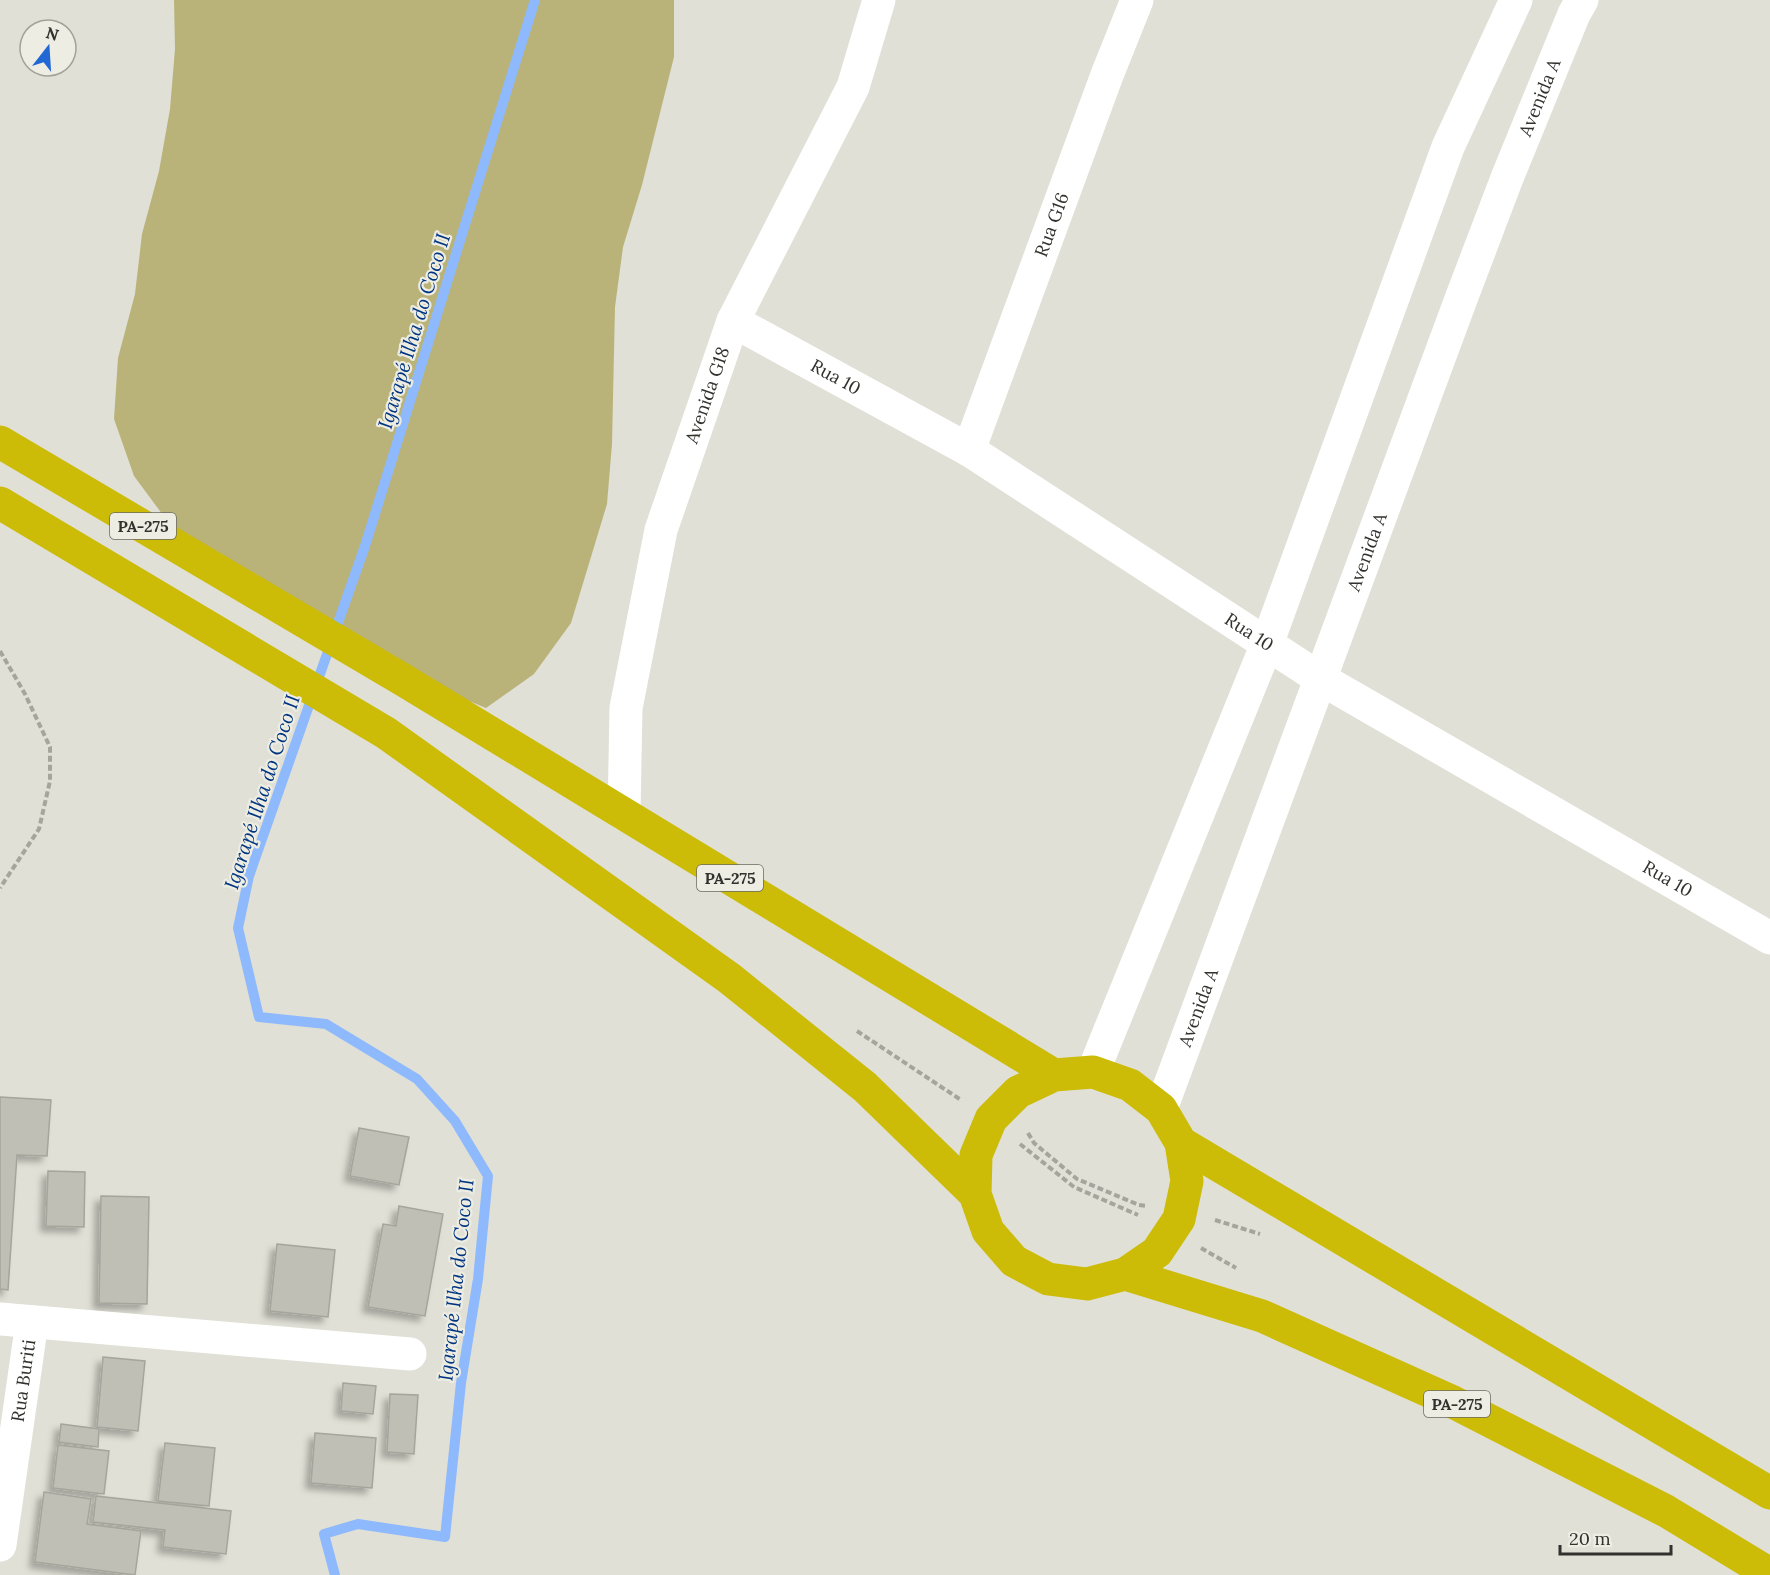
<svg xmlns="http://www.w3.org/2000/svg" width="1770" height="1575" font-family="Lora,serif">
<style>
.grass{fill:#b9b37a}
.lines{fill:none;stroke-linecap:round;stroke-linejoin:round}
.stream{stroke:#8eb9fd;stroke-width:10}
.building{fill:#bfbfb5;stroke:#a6a59c;stroke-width:1.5;filter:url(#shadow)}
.path{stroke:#a5a59d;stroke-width:4;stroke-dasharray:6 3;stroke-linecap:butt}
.street{stroke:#fff;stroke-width:33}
.highway{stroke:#ccbb07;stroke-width:33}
.labels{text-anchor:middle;stroke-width:4.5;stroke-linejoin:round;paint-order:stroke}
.shield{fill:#eeede3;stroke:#6a6964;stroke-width:1.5}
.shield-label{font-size:16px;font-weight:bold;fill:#31312d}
.street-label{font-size:18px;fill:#31312d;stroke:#eeede3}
.water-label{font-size:20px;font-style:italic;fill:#003581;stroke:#eeede3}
</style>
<defs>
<filter id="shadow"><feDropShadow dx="-5.5" dy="5.5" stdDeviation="3" flood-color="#0004"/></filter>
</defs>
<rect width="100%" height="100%" fill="#e0e0d6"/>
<path class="grass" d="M174,0H674V57L642,185L623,247L615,307L612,444L607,504L571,623L534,674L486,708L428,684L171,526L134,476L114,419L118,358L135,294L142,234L159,171L170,109L175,49Z"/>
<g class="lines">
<path class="stream" d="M335,1575L324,1534L358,1524L445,1537L461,1383L478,1279L488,1176L455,1121L417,1079L326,1024L259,1017L238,928L249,876L365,546L535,0"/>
</g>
<path class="building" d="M0,1097L51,1100L47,1156L17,1155L8,1290L0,1289Z
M359,1128L409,1137L399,1185L350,1176Z
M48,1171L85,1172L84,1227L46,1226Z
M101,1196L149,1197L147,1304L99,1303Z
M399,1206L443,1214L425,1316L368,1307L383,1224L396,1226Z
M277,1244L335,1250L328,1317L270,1311Z
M103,1357L145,1361L138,1431L97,1427Z
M343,1383L376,1386L373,1414L341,1411Z
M390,1394L418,1395L414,1454L387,1452Z
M61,1424L99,1429L98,1447L59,1442Z
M315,1433L376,1438L372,1488L311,1483Z
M165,1443L215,1448L209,1506L158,1501Z
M58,1445L109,1451L104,1494L53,1488Z
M44,1492L91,1499L87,1524L141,1531L135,1575L35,1562Z
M96,1496L231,1511L226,1554L163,1547L165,1530L93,1522Z"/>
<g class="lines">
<path class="path" d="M0,651L25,694L50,747V781L39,829L0,888
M857,1031L961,1100
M1028,1133L1034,1143L1077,1179L1139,1205L1147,1206
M1020,1144L1074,1187L1138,1215
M1215,1220L1260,1234
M1201,1248L1236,1268"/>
<g class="street">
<path id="s1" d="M733,321L969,450L1321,679L1770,938"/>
<path id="s2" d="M969,450L1107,75L1137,0"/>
<path id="s3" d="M624,814L626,708L661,530L733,321L853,87L879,0"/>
<path d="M1093,1072L1267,644L1448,147L1516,0"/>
<path id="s4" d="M1161,1109L1461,299L1507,178L1574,14L1582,0"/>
<path d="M0,1319L410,1354"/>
<path id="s5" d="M0,1545L32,1322"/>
</g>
<path class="highway" d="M0,442L405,681L1054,1075L1093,1072L1130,1085L1161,1109L1181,1143L1187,1181L1179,1219L1157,1252L1125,1274L1087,1284L1048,1279L1014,1261L988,1231L975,1194L976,1155L991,1119L1018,1092L1054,1075
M0,503L386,733L729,978L865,1087L975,1194
M1181,1143L1770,1493
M1125,1274L1262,1316L1451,1401L1666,1511L1770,1574"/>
</g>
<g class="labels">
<g class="shield">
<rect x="110" y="513" width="66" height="26" rx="4.5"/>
<rect x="697" y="865" width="66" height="26" rx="4.5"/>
<rect x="1424" y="1391" width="66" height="26" rx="4.5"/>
</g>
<g class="shield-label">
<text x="143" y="532">PA-275</text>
<text x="730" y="884">PA-275</text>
<text x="1457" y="1410">PA-275</text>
</g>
<g class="street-label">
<text dy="6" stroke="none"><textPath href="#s4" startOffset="1080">Avenida A</textPath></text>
<text dy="6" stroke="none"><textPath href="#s2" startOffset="240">Rua G16</textPath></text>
<text dy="6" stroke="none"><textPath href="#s1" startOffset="117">Rua 10</textPath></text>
<text dy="6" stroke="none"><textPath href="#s3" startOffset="430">Avenida G18</textPath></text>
<text dy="6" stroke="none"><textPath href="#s4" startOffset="594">Avenida A</textPath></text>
<text dy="6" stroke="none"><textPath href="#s1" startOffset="603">Rua 10</textPath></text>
<text dy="6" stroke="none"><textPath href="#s1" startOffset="1089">Rua 10</textPath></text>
<text dy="6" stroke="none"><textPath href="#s4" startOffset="108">Avenida A</textPath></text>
<text dy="6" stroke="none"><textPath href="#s5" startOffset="166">Rua Buriti</textPath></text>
</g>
<g class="water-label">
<text transform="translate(414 331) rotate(-73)" y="7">Igarapé Ilha do Coco II</text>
<text transform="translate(262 792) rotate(-72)" y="7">Igarapé Ilha do Coco II</text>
<text transform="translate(456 1280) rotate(-84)" y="7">Igarapé Ilha do Coco II</text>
</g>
</g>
<g transform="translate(48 48) rotate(17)"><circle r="28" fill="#eeede3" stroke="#a2a29a" stroke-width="1.5"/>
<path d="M0-4.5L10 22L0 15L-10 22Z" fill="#2168d4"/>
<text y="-9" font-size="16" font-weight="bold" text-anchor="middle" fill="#31312d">N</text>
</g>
<path d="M1560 1545v9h111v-9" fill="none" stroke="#31312d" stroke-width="3"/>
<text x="1569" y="1545" font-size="18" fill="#31312d" stroke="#eeede3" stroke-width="4.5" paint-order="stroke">20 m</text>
</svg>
